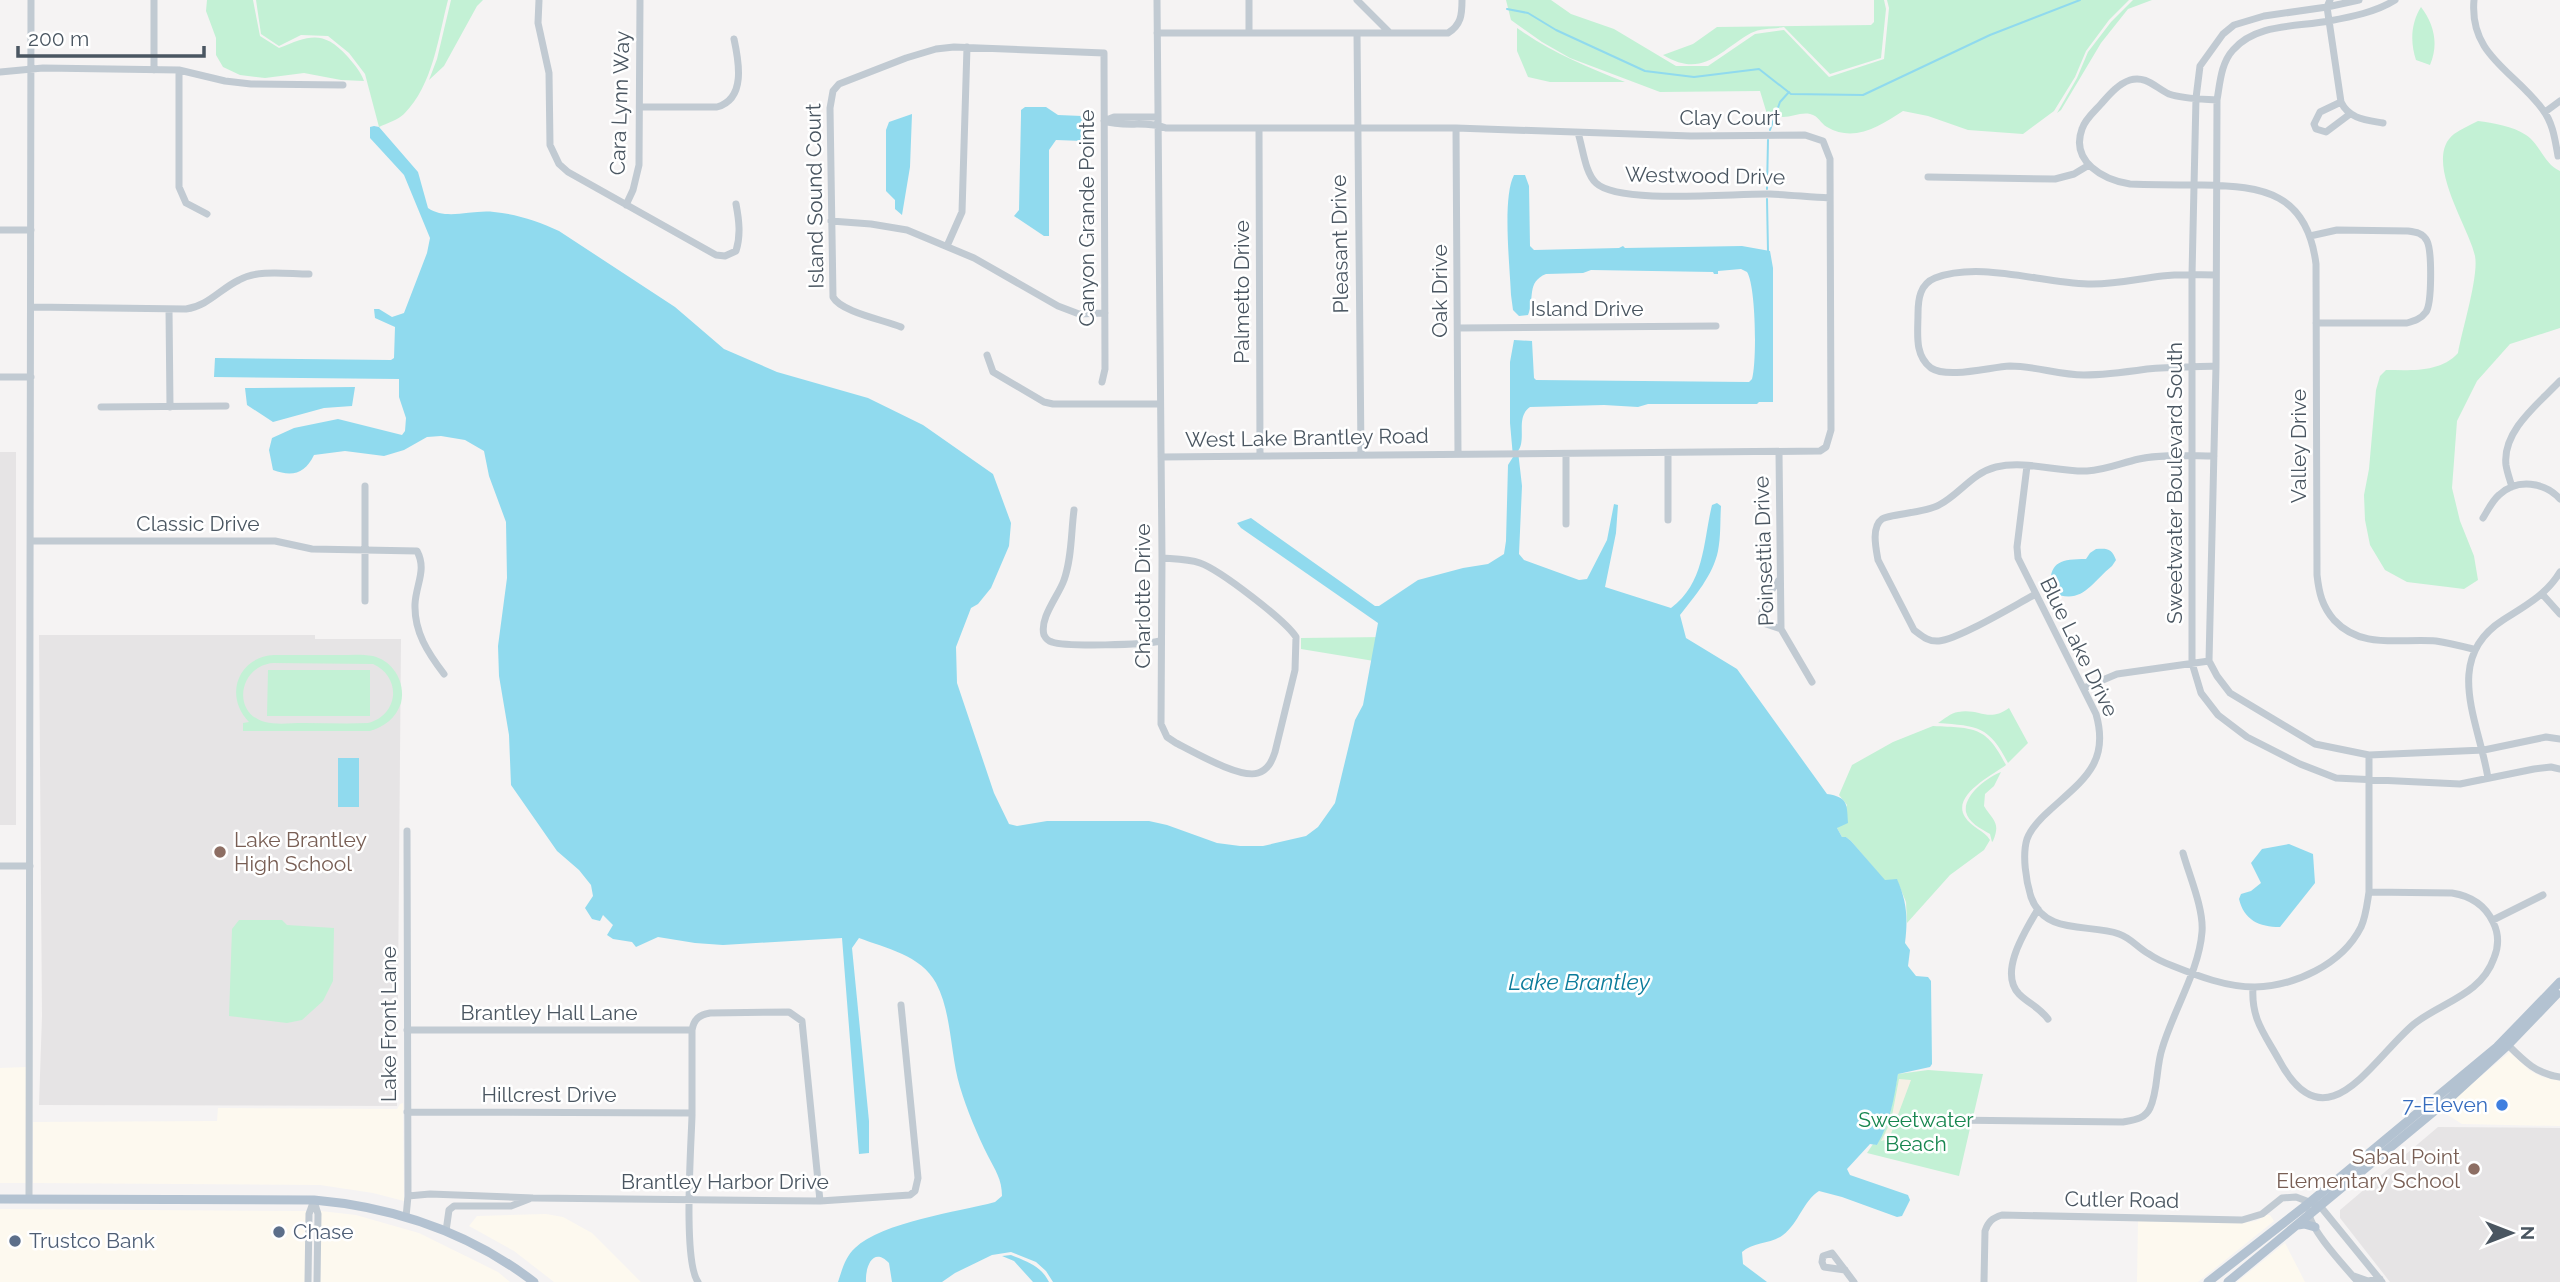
<svg xmlns="http://www.w3.org/2000/svg" width="2560" height="1282" font-family="Raleway,sans-serif">
<style>
.commercial{fill:#fdf9ef}
.education{fill:#e6e4e5}
.green{fill:#c3f1d5;fill-rule:evenodd}
.sand{fill:#f5f0e5}
.water{fill:#90daee}
.lines{fill:none;stroke-linecap:round;stroke-linejoin:round}
.stream{stroke:#90daee;stroke-width:2}
.minor{stroke:#c1cad2;stroke-width:7}
.major{stroke:#b3c2d1;stroke-width:9}
.education-dot{fill:#8d6e63;stroke:#fff;stroke-width:2.5}
.shop-dot{fill:#3f7fe0;stroke:#fff;stroke-width:2.5}
.service-dot{fill:#5c6f8a;stroke:#fff;stroke-width:2.5}
.labels{text-anchor:middle;stroke-width:5;stroke-linejoin:round;paint-order:stroke}
.street-label{font-size:21px;fill:#4a5661;stroke:#fff}
.education-label{font-size:21px;fill:#785e54;stroke:#fff;text-anchor:start}
.shop-label{font-size:21px;fill:#366cbe;stroke:#fff;text-anchor:end}
.park-label{font-size:21px;fill:#17864f;stroke:#fff}
.service-label{font-size:21px;fill:#4e5e75;stroke:#fff;text-anchor:start}
.water-label{font-size:23px;font-style:italic;fill:#0c7c9b;stroke:#fff}
</style>
<rect width="100%" height="100%" fill="#f5f3f3"/>
<path class="commercial" d="M2510,1052L2529,1070L2542,1077L2560,1081V1126L2462,1124L2440,1110Z
M26,1067V1183H0V1068Z
M403,1103L404,1201L373,1193L320,1185L33,1183V1122L217,1121L218,1108L397,1109L400,1104Z
M0,1209L306,1211L305,1282H0Z
M321,1211L356,1215L419,1233L498,1272L510,1282H320Z
M546,1214L563,1217L592,1233L641,1282H554L514,1251L469,1226L477,1216Z
M2266,1215H2270L2274,1221L2198,1282H2137L2138,1221L2242,1223L2256,1221Z
M2285,1243L2305,1282H2237Z"/>
<path class="education" d="M0,452H16V825H0Z
M39,635H315V639H401L397,1106L39,1105L42,1016Z
M2438,1127L2560,1128V1282H2390L2340,1218V1210Z"/>
<path class="green" d="M207,0H253L260,36L279,48C309,36 323,29 348,57C354,64 361,72 364,81L341,80L304,73L265,78L240,75L223,67L216,55V38L206,11Z
M256,0H448C438,38 433,85 404,114C398,120 387,123 379,127L365,74L349,53L328,36L301,35L279,46L261,34Z
M451,0H483L477,6L444,66L429,80L437,59Z
M1506,0H1551L1571,14L1614,29L1676,66H1708L1755,34L1784,30L1829,77L1884,59L1889,8L1887,0H2129L2109,20L2086,51L2075,77L2054,111L2023,134L1968,130L1928,116L1903,111C1880,126 1854,143 1827,127C1820,123 1819,116 1810,114C1801,112 1792,117 1783,117C1778,117 1772,115 1767,114L1760,91L1660,92L1570,58L1542,42L1511,20Z
M1874,0H1884L1886,9L1881,58L1830,74L1784,27C1774,29 1760,28 1751,33C1719,51 1703,79 1663,55L1693,44L1717,27L1871,25L1874,22Z
M2133,0H2152L2128,9L2101,43L2061,110L2057,113L2077,78L2088,52L2111,22Z
M2421,7C2434,24 2439,44 2430,65L2416,60C2410,42 2411,23 2421,7Z
M1517,28C1551,52 1586,67 1625,82H1550L1528,77L1517,51Z
M2478,121C2493,123 2513,126 2526,135C2540,144 2544,164 2560,171V328L2510,344L2477,381L2457,421L2452,488L2460,521L2474,556L2478,580L2464,589L2407,582L2385,570L2370,545L2365,520L2364,495L2369,469L2376,390L2380,376L2386,370C2411,370 2440,373 2458,353C2462,330 2479,276 2475,256C2469,227 2422,159 2454,134C2461,129 2470,125 2478,121Z
M1385,637L1380,662L1301,649V638Z
M274,655C296,655 318,655 340,655C350,655 362,654 373,656C393,661 406,682 401,703C396,718 384,727 370,731H243V723L249,722C224,697 237,657 274,655ZM273,663L373,664C402,677 399,715 368,723C347,724 325,723 303,723C291,723 277,725 265,722C231,713 239,666 273,663Z
M268,670H370V716H267Z
M2009,708L2028,743L2008,763C1989,726 1978,726 1938,723C1944,719 1951,713 1958,712C1980,708 1988,723 2009,708Z
M1933,726C1975,728 1986,726 2006,765C1993,775 1951,795 1965,817C1972,828 1984,830 1990,840L1984,850L1950,875L1907,923L1906,902L1897,880L1885,881L1851,841L1846,837H1842L1837,828L1847,805L1839,795L1852,765L1893,742Z
M2001,772L1994,786L1985,794L1984,806C1993,821 2001,822 1993,841L1992,842L1990,834C1981,829 1968,822 1966,812C1963,795 1988,777 2001,772Z
M239,920H282L287,925L334,928L333,981L323,1001L302,1020L287,1023L229,1016L232,929Z
M1928,1070L1983,1074L1973,1117H1945V1123L1971,1124L1959,1176L1867,1153L1873,1144L1877,1145L1889,1119L1898,1074Z"/>
<path class="sand" d="M1899,1079L1911,1080L1889,1139L1881,1141L1891,1121Z"/>
<path class="water" d="M1025,107H1046L1058,115L1082,116L1085,119L1086,139L1083,141L1056,140L1049,150V236H1044L1014,216L1019,210L1021,116V110Z
M912,114L910,167L902,215L895,209V200L886,191V130L889,122Z
M374,126L379,127L418,172L428,208C447,221 472,209 494,212C516,214 538,221 559,231L675,307L724,349L777,372L868,398L923,425L993,474L1011,523L1009,546L991,588L978,604L971,608L956,647L957,683L994,793L1009,824L1017,826L1047,821H1149L1167,825L1217,843L1240,846H1263L1306,836L1318,827L1335,803L1355,720L1363,705L1378,623L1241,528L1237,523L1251,518L1375,606H1379L1418,580L1463,568L1488,564L1504,554L1506,541L1508,465L1513,457L1510,423V362L1514,340L1532,341L1534,378L1536,380L1749,382L1752,379C1757,362 1756,286 1747,272L1741,269L1718,271V274H1714L1713,272L1591,270L1583,273L1546,274C1526,282 1535,299 1528,315L1519,316L1513,310L1511,295C1510,267 1502,198 1514,175H1525L1529,186L1530,246L1534,250L1619,248L1623,246L1625,248L1742,246L1770,251L1773,268V402H1759L1757,404H1648L1638,407L1604,405L1530,407C1515,417 1527,439 1518,451L1522,486L1519,554L1524,560L1579,580L1587,579L1607,540L1614,504L1618,505L1616,533L1605,587L1671,608C1705,583 1703,542 1712,505L1717,503L1721,506C1720,521 1721,536 1718,551C1713,575 1695,596 1680,615L1686,638L1737,669L1827,794C1848,797 1847,804 1848,823L1837,828L1842,837H1846L1851,841L1885,880L1897,879C1907,902 1908,918 1905,943L1910,950L1908,966L1916,976L1928,977L1931,981L1932,1064L1930,1067L1898,1074C1894,1099 1890,1123 1877,1145L1870,1144L1847,1169L1850,1175L1908,1195L1910,1200L1902,1216L1897,1217L1842,1197L1819,1191C1803,1201 1799,1223 1783,1235C1771,1244 1753,1242 1742,1252L1743,1264L1767,1282H1053L1046,1271L1036,1262L1011,1252L992,1255L955,1273L942,1282H892L889,1263C873,1246 865,1267 866,1282H838C842,1270 845,1257 855,1248C882,1222 958,1212 995,1202L1002,1196C1002,1179 995,1170 988,1156C977,1134 967,1110 960,1087C950,1054 952,1013 936,983C921,955 885,948 859,938L852,948L869,1121V1153L859,1154L842,938L723,945L695,943L658,937L636,947L632,942L613,939L607,935L613,925L603,915L600,921L592,919L585,908L593,896L591,885L579,870L557,851L511,785L509,735L499,676L498,646L507,578L506,522L489,476L484,451L465,440L441,436L427,437L404,450L384,456L345,451L314,455C305,474 292,477 273,470L269,450L272,438L294,428L338,419L402,435L405,431L406,418L399,397V379L214,377L215,358L391,360L394,358L395,327L375,318L374,309H379L392,317L404,313L427,253L430,238L404,175L370,138V127Z
M355,387L352,406L324,408L273,422L247,405L245,388Z
M2096,549C2108,548 2112,549 2116,560L2112,566C2090,584 2082,606 2051,592C2048,563 2058,559 2086,559L2090,553Z
M338,758H359V807H338Z
M2289,844L2313,854L2315,883L2280,927C2259,927 2244,920 2239,899L2241,894L2251,891L2261,883L2251,863L2262,849Z
M1011,1255C1028,1262 1041,1266 1049,1282H1033L1014,1261L1002,1256Z"/>
<g class="lines">
<path class="stream" d="M1507,9L1528,13L1556,30L1645,71L1694,77L1759,69L1791,94L1863,95L1990,35L2080,0
M1770,130L1780,102L1789,92
M1767,189L1768,140
M1767,199L1768,251"/>
<path class="minor" d="M539,0L538,23L549,73L550,145L559,164L568,172L716,255L725,256L736,251C741,235 739,220 736,204
M1157,0L1162,558L1161,724L1167,737L1176,743C1194,752 1240,779 1258,773C1268,770 1272,761 1275,752L1295,670L1296,637C1285,620 1220,570 1200,563C1188,559 1174,559 1162,558
M1249,0V33
M1357,0L1389,32
M2330,0L2327,7L2341,102C2349,119 2366,120 2383,123
M2359,0L2327,7L2264,16L2234,25L2223,34L2200,66L2196,98L2192,275V663L2201,693L2218,715L2247,737L2300,764L2336,778L2460,784L2534,769L2551,767L2560,769
M2395,0C2376,12 2351,17 2329,21C2298,27 2256,23 2233,50C2221,63 2220,83 2217,100L2216,366L2209,661L2217,676L2230,693L2315,744L2369,755L2484,750L2546,737L2560,739
M2474,0C2469,56 2515,71 2543,110C2553,123 2555,140 2558,156
M1157,33H1448C1461,25 1462,15 1462,0
M1357,33L1361,455
M154,70V0
M179,70V187L186,203L207,214
M0,72L43,68L179,70L225,81L251,84L343,85
M2217,100C2201,99 2183,99 2169,94C2156,88 2146,75 2130,80C2118,84 2109,95 2101,104C2095,111 2085,119 2082,129C2070,162 2104,180 2130,184C2154,185 2178,185 2202,185C2264,186 2307,193 2316,264L2317,575C2319,593 2322,606 2334,620C2362,650 2400,638 2436,641C2449,643 2461,646 2473,649
M2341,102L2320,112L2314,124L2316,129L2326,132L2350,114
M640,107H717C746,99 739,62 734,39
M2545,112L2560,101
M1158,117H1114L1104,121C1124,128 1147,120 1166,128H1456L1691,136L1805,135L1823,141L1830,159L1831,430L1826,447L1820,451L1161,457
M1456,128L1458,454
M1259,129L1260,455
M1578,133C1583,148 1585,173 1596,183C1619,205 1735,193 1770,194C1790,195 1810,197 1829,198
M1928,177L2055,179L2074,174L2089,165
M626,205L633,190L639,165L640,0
M831,221L871,224L907,230L974,258L1058,306L1079,314L1105,313
M0,230H31
M2310,236L2337,230L2408,231C2416,232 2423,233 2427,241C2432,251 2432,303 2426,312C2421,319 2414,321 2407,323H2316
M947,246L962,212L967,47
M2215,275C2197,275 2179,274 2162,276C2137,279 2113,285 2088,284C2041,283 1980,261 1935,278C1920,284 1918,299 1918,314C1918,333 1914,355 1931,368C1948,379 1990,367 2010,366C2035,366 2059,375 2084,375C2105,375 2126,372 2147,369C2170,367 2193,367 2216,366
M31,307L186,309C208,306 220,289 239,280C259,269 287,274 309,274
M169,309L170,407
M901,327C884,320 841,312 833,297L830,108L833,91L839,84L906,58L936,49L954,47L1104,53L1105,369L1102,382
M1458,328L1716,326
M987,355L993,372L1044,402L1053,404H1160
M0,377H31
M101,407L226,406
M1779,452L1781,629L1812,682
M1668,453V520
M2027,466L2017,547L2018,558L2096,714C2110,763 2083,780 2050,810C2041,818 2031,828 2027,839C2022,855 2026,881 2031,897C2045,936 2089,923 2119,934C2131,938 2138,948 2149,954C2156,959 2165,963 2173,966C2198,976 2226,987 2255,987C2294,986 2342,965 2361,927C2366,916 2367,904 2369,892V755
M365,486V601
M2512,487C2510,480 2507,472 2506,465C2502,431 2539,403 2560,381
M1074,510C1071,532 1072,558 1064,580C1059,595 1039,618 1044,635C1046,639 1048,641 1052,642C1066,647 1144,645 1160,641
M2483,518C2488,510 2492,501 2499,495C2517,478 2545,482 2560,499
M1566,524V454
M31,541H275L312,549L417,551C427,570 416,584 415,604C414,632 428,653 444,674
M1779,580L1768,595L1761,616L1766,624L1781,629
M2036,594C2015,605 1959,639 1939,641C1928,642 1922,636 1914,630L1878,560C1876,549 1871,527 1882,519C1889,514 1925,513 1939,505C1960,494 1972,473 1996,467C2026,460 2057,472 2087,471C2106,470 2121,463 2139,459C2163,454 2190,456 2214,456
M2543,595L2560,614
M2084,688L2117,674L2209,661
M2488,778C2479,722 2442,659 2503,620C2525,606 2546,595 2560,572
M0,866H30
M2038,909C2026,930 1998,972 2019,994C2029,1004 2038,1006 2048,1019
M2493,920L2543,895
M2253,987C2251,1019 2264,1033 2279,1060C2326,1148 2372,1059 2414,1024C2442,1002 2481,995 2494,958C2499,946 2499,934 2493,922C2485,905 2471,896 2452,893L2369,892
M407,1030H692
M2506,1043C2523,1060 2536,1074 2560,1077
M407,1112L692,1113
M1948,1120L2123,1122C2134,1120 2145,1119 2150,1108C2158,1092 2156,1067 2162,1049C2173,1011 2199,971 2202,932C2204,909 2189,875 2183,853
M408,1196L430,1194L533,1198L820,1201L910,1195L915,1191L918,1178L901,1005
M29,1199L31,0
M314,1201L318,1214L317,1282
M2309,1211C2308,1228 2346,1268 2358,1282
M406,1217L408,1196L407,831
M446,1231L449,1210L454,1206H511L529,1199
M1845,1270L1824,1267L1822,1262L1823,1256L1832,1253L1854,1282
M2354,1276L2368,1281L2380,1279
M308,1282L309,1214L314,1200
M698,1282C683,1261 691,1148 692,1116C692,1088 692,1059 692,1030C694,1019 699,1015 710,1013L789,1012L802,1021L820,1201
M1984,1282L1985,1231C1988,1222 1992,1218 2002,1215L2242,1220L2262,1214L2282,1198L2296,1197L2320,1206L2382,1282"/>
<path class="major" d="M0,1199L314,1200C394,1207 470,1233 534,1282
M2298,1225L2304,1224L2315,1227
M2208,1282L2309,1203L2497,1047L2560,982
M2228,1282L2450,1098L2508,1045L2557,994"/>
</g>
<g class="education-dot">
<circle cx="220" cy="852" r="7"/>
<circle cx="2474" cy="1169" r="7"/>
</g>
<circle class="shop-dot" cx="2502" cy="1105" r="7"/>
<g class="service-dot">
<circle cx="279" cy="1232" r="7"/>
<circle cx="15" cy="1241" r="7"/>
</g>
<g class="labels">
<g class="street-label">
<text transform="translate(620 103) rotate(-88)" y="7">Cara Lynn Way</text>
<text x="1730" y="125">Clay Court</text>
<text transform="translate(1705 176) rotate(1)" y="7">Westwood Drive</text>
<text transform="translate(815 196) rotate(-91)" y="7">Island Sound Court</text>
<text transform="translate(1087 218) rotate(-90)" y="7">Canyon Grande Pointe</text>
<text transform="translate(1340 244) rotate(-91)" y="7">Pleasant Drive</text>
<text transform="translate(1440 291) rotate(-90)" y="7">Oak Drive</text>
<text transform="translate(1242 292) rotate(-90)" y="7">Palmetto Drive</text>
<text x="1587" y="316">Island Drive</text>
<text transform="translate(1307 438) rotate(-1)" y="7">West Lake Brantley Road</text>
<text transform="translate(2299 446) rotate(-90)" y="7">Valley Drive</text>
<text transform="translate(2175 483) rotate(-90)" y="7">Sweetwater Boulevard South</text>
<text x="198" y="531">Classic Drive</text>
<text transform="translate(1764 551) rotate(-92)" y="7">Poinsettia Drive</text>
<text transform="translate(1143 596) rotate(-90)" y="7">Charlotte Drive</text>
<text transform="translate(2079 647) rotate(64)" y="7">Blue Lake Drive</text>
<text x="549" y="1020">Brantley Hall Lane</text>
<text transform="translate(389 1024) rotate(-90)" y="7">Lake Front Lane</text>
<text x="549" y="1102">Hillcrest Drive</text>
<text x="725" y="1189">Brantley Harbor Drive</text>
<text transform="translate(2122 1200) rotate(1)" y="7">Cutler Road</text>
</g>
<g class="education-label">
<text x="234" y="847">Lake Brantley<tspan x="234" dy="24">High School</tspan></text>
<text x="2460" y="1164" text-anchor="end">Sabal Point<tspan x="2460" dy="24">Elementary School</tspan></text>
</g>
<g class="shop-label">
<text x="2488" y="1112">7-Eleven</text>
</g>
<g class="park-label">
<text x="1916" y="1127">Sweetwater<tspan x="1916" dy="24">Beach</tspan></text>
</g>
<g class="service-label">
<text x="293" y="1239">Chase</text>
<text x="29" y="1248">Trustco Bank</text>
</g>
<g class="water-label">
<text x="1579" y="990">Lake Brantley</text>
</g>
</g>
<g transform="translate(2511 1233) rotate(90)" stroke="#ffffff" stroke-width="5" paint-order="stroke">
<path d="M0-5L12 26L0 18L-12 26Z" fill="#4a5661"/>
<text y="-10" font-size="19" font-weight="bold" text-anchor="middle" fill="#4a5661">N</text>
</g>
<path d="M18 46v10h186v-10" fill="none" stroke="#4a5661" stroke-width="3.5"/>
<text x="28" y="46" font-size="21" fill="#4a5661" stroke="#ffffff" stroke-width="5" paint-order="stroke">200 m</text>
</svg>
